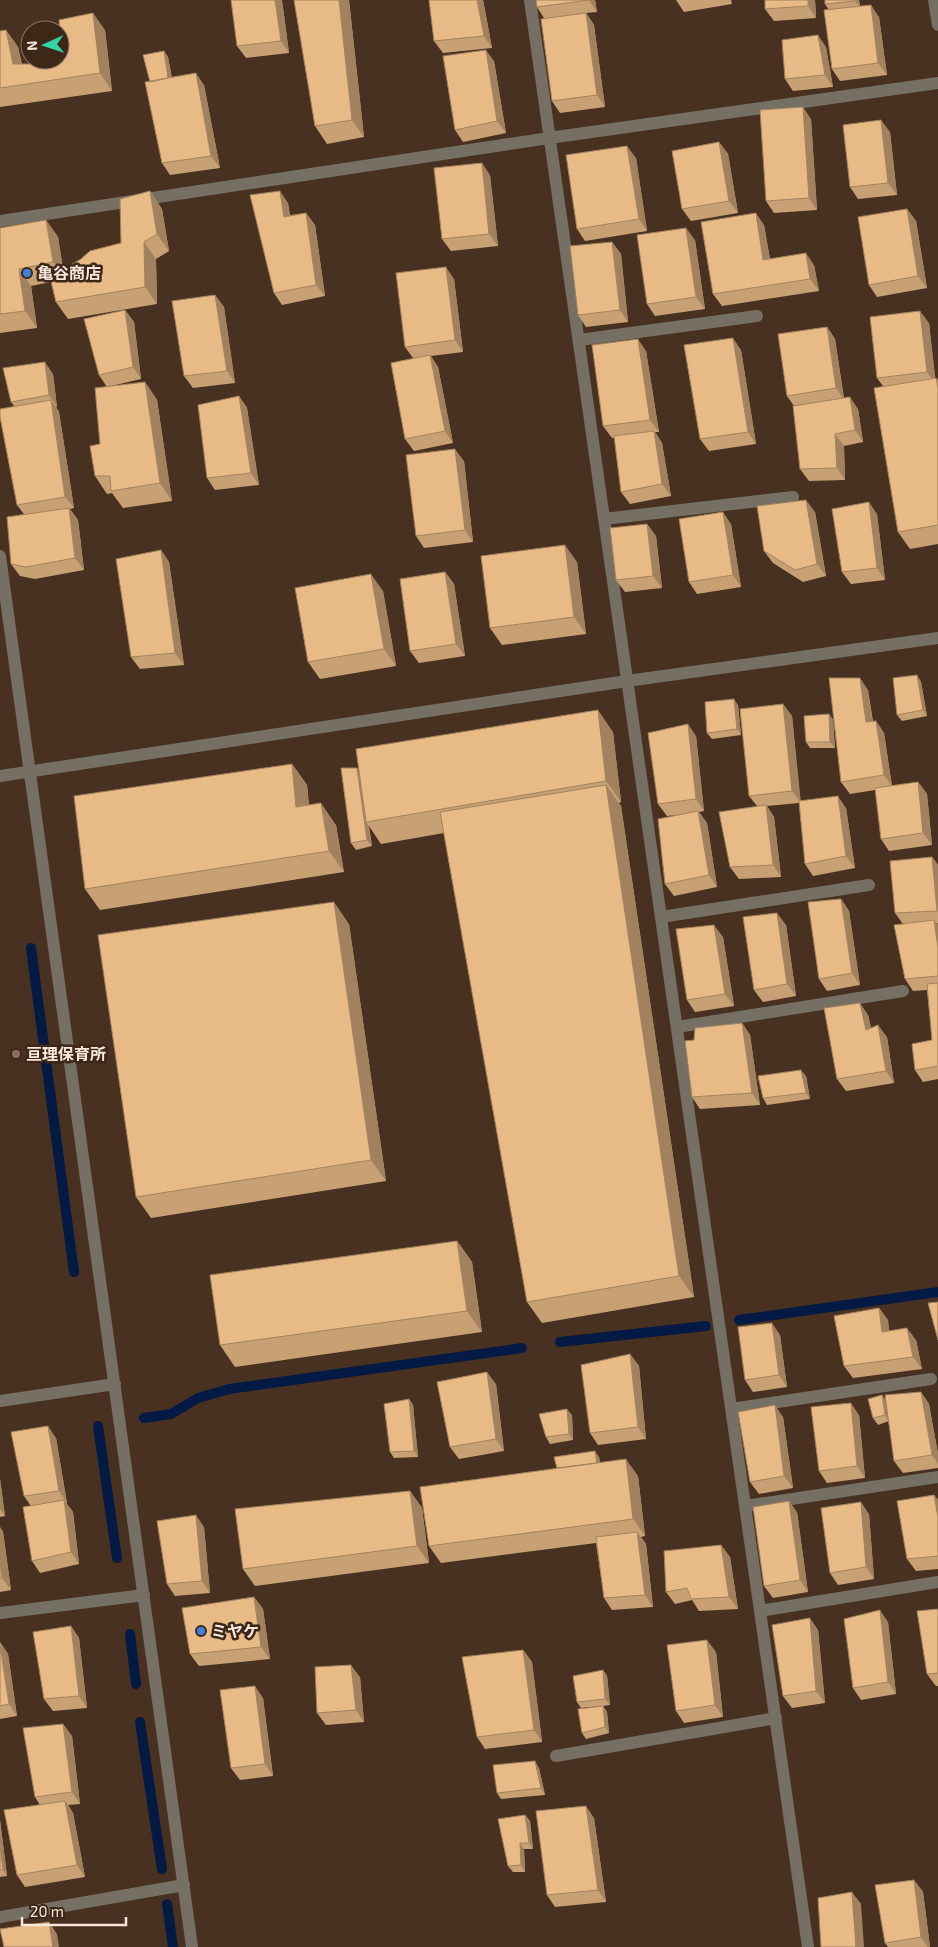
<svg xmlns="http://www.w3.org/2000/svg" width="938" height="1947" font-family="'Exo 2','Noto Sans JP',sans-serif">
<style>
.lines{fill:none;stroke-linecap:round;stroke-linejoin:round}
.stream{stroke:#031a45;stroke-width:10}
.minor{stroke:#757063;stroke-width:12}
.wall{fill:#c7a073}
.shaded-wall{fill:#a2825e}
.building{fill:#e7ba86;stroke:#a2825e}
.shop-dot{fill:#3f7fe0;stroke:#3d2716;stroke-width:2}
.education-dot{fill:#8d6e63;stroke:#3d2716;stroke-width:2}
.labels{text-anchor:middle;stroke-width:5;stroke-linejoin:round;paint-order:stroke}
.poi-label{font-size:16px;font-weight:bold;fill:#f7e7dd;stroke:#3d2716;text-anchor:start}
</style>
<rect width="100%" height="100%" fill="#483120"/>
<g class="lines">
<path class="stream" d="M31,948L74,1272
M739,1320L938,1292
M560,1342L706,1326
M144,1418L171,1414L198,1398L229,1389L522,1348
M98,1426L117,1558
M130,1634L136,1684
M140,1722L162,1869
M167,1904L173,1947"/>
<path class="minor" d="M530,0L808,1947
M934,0L938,25
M0,221L549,138L938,83
M579,340L757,316
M604,519L793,497
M0,556L192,1947
M0,776L627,681L938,638
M661,917L869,885
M677,1027L903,991
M0,1401L115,1384
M731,1409L931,1379
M745,1506L938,1477
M760,1611L938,1582
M0,1613L144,1595
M556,1756L776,1718
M0,1917L184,1885"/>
</g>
<path class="wall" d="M282,0L289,53L246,58L237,46Z
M294,0H349L364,137L327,144L315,126Z
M429,0H483L492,48L443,53L434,41Z
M536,0H595L597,12L586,13L594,25L605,107L560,113L552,101L544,18L537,7Z
M676,0H731L732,4L684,12Z
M765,0H815L816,18L774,21L765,9Z
M859,0L860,6L879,17L887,75L840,81L832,69L829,10L825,4Z
M6,30L18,47L22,64H43L60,60L105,30L112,91L0,107V31Z
M826,47L833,87L793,91L785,79Z
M164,51L168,57L172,78L204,85L220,168L170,175L162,163L150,82Z
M494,61L506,133L463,142L455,130Z
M811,119L817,210L774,213L766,201Z
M890,132L897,195L858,199L850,187Z
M719,142L728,154L738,213L691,221L682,209Z
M636,158L647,231L585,241L577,229Z
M490,175L498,246L451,251L442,239Z
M150,191L162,209L169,251L156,259L157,304L68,319L56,302L51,282L31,286L37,328L0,333V228L46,220L58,237L63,269L121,243Z
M288,203L290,215L306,213L315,225L325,296L282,305L274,293Z
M907,209L916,221L927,288L877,297L869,285Z
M764,225L770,259L814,265L819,291L722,306L713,294Z
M695,240L705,309L655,316L647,304Z
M612,242L621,254L628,322L586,327L578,315Z
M454,279L463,352L431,356L438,367L453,443L414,451L405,439L413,358L405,347Z
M215,295L224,307L235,383L193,388L184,376Z
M125,310L134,322L141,379L107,387L99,375Z
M929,323L935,378H936L938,380V544L910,549L898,532L883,386L877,378Z
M827,327L835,339L844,398L858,409L863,442L844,446L845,480L809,481L800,469L794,406L787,396Z
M741,350L756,444L709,451L700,439Z
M646,351L659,432H655L662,443L671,496L630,504L621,492L615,438H612L603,426Z
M53,374L57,407H56L59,412L74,508L70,509L78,520L84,570L35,579L20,576L11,564L24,514L17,505L15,407L11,402Z
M145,382L157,400L172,501L123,508L112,493L107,494L95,476L100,444Z
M239,396L247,408L259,485L215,490L207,478Z
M464,461L473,542L424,548L416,536Z
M815,512L826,576L803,582L773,563L764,551Z
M877,514L885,580L851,584L842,572Z
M647,524L656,536L662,588L625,592L616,580Z
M731,524L741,587L697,594L689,582Z
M161,550L169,562L184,665L140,669L131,657Z
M577,562L586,634L502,645L490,628Z
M445,572L454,584L465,656L419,663L410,651Z
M383,591L396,666L320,679L308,662Z
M917,675L921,682L927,716L902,721L897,715Z
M868,690L873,721H876L884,733L892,786L918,782L927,794L932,845L889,851L881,839L875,790L850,794L841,782Z
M783,704L792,716L800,800L846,808L855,868L813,876L805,864L799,803L767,806L774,817L781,877L739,879L730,867L757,806L749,796Z
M738,705L741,735L712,739L707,733Z
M829,714L833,720L835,748H810L806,742Z
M613,732L621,802L619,803L621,806L694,1297L542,1323L527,1302L444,833L381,844L369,826L372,846L356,850L351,843L359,771Z
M696,736L704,811L699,812L707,823L717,887L674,896L665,884L685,814L667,816L658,804Z
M292,764L307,785L309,805L336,825L344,872L100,910L85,889Z
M932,857L938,865V923L937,924L938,925V1079L923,1082L915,1070L932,1040L927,990L913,991L905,979L903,924L895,913Z
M841,899L849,911L860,985L827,991L819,979Z
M349,924L386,1181L151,1218L136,1197Z
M786,925L796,996L763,1002L754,990Z
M723,937L734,1006L695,1012L687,1000Z
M868,1015L871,1028L887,1037L894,1083L846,1091L837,1079Z
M742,1023L750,1035L760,1105L700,1109L692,1097Z
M806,1076L810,1099L767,1105L763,1098Z
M457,1241L472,1262L482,1332L235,1367L220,1345Z
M879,1308L888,1320L889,1331L916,1340L922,1369L853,1378L844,1366Z
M780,1335L787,1387L753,1392L745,1380Z
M630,1354L639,1366L646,1439L598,1445L590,1433Z
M496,1384L504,1451L459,1459L450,1447Z
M921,1392L929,1404L938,1454V1468L903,1473L894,1461L889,1421L878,1425L873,1418L882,1395L886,1401Z
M409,1399L413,1405L418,1457L394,1458L390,1452Z
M572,1415L573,1440L550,1444L546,1437Z
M859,1415L865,1478L827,1483L819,1471Z
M783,1417L793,1488L759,1494L750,1482Z
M56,1438L67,1503H66L73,1512L79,1564L40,1573L32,1561L31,1506L24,1496Z
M599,1457L600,1463L638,1476L645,1536L641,1537L646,1544L653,1607L612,1610L604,1598L596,1543L441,1563L429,1546L557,1468Z
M0,1479L5,1516L0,1517Z
M410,1491L422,1508L429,1563L255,1586L243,1569Z
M934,1495L938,1500V1569L916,1571L907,1559Z
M797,1512L808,1592L773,1598L764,1586Z
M869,1514L874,1579L838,1585L830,1573Z
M0,1527L3,1532L11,1590L0,1592Z
M204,1527L210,1593L175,1596L167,1584Z
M721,1545L730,1557L738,1609L699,1611L692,1600L675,1604L666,1592Z
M254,1597L263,1609L270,1659L199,1666L190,1654Z
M938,1609V1686H936L927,1674Z
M888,1622L896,1694L861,1700L853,1688Z
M71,1626L79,1638L87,1708L53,1711L44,1699Z
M818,1630L825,1703L792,1708L783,1696Z
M0,1642L8,1654L17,1716L0,1719Z
M523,1650L532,1662L542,1742L485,1749L477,1737Z
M716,1652L723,1717L684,1723L676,1711Z
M603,1670L607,1676L610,1705L603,1706L607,1712L609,1733L586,1739L582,1733L602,1706L581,1708L577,1702Z
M360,1677L364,1722L326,1725L317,1713Z
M263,1698L273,1776L240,1780L231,1768Z
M63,1724L72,1736L80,1804L68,1805L73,1813L85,1877L25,1887L17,1875L40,1805L35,1797Z
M539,1768L545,1795L501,1799L497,1793Z
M525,1815L530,1821L533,1849H524L525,1872H513L508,1866Z
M594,1818L606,1902L555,1907L547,1895Z
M0,1820L7,1876L0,1877Z
M914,1880L923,1892L930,1947H888L885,1943Z"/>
<path class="shaded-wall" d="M275,0H282L289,53L281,41Z
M339,0H349L364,137L352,120Z
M477,0H483L492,48L484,36Z
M589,0H595L597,12Z
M808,0H815L816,18L808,6Z
M855,0H859L860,7L855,1Z
M871,5L879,17L887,75L878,63Z
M93,13L105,30L112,91L100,73Z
M586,13L594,25L605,107L597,95Z
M6,30L18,47L25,82L13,64Z
M818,35L826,47L833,87L825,75Z
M486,50L494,61L506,133L497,121Z
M164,51L168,57L173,84L168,78Z
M196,73L204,85L220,168L211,156Z
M803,107L811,119L817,210L809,198Z
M881,120L890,132L897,195L888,183Z
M719,142L728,154L738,213L729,201Z
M627,146L636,158L647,231L639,219Z
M482,163L490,175L498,246L489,234Z
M150,191L162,209L169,251L157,234Z
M280,191L288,203L292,229L284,217Z
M907,209L916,221L927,288L918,276Z
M306,213L315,225L325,296L316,285Z
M756,213L764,225L772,272L763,260Z
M46,220L58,237L65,279L53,262Z
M686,228L695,240L705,309L696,297Z
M144,242L156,259L157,304L145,287Z
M612,242L621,254L628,322L620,310Z
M806,253L814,265L819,291L810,279Z
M446,267L454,279L463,352L455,340Z
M19,269L31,286L37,328L25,311Z
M215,295L224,307L235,383L227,371Z
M125,310L134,322L141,379L133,367Z
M920,311L929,323L936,384L927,372Z
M827,327L835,339L844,400L836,388Z
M733,338L741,350L756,444L748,432Z
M638,339L646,351L659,432L650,420Z
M430,355L438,367L453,443L445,431Z
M45,362L53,374L57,407L49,395Z
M145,382L157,400L172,501L160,483Z
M239,396L247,408L259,485L251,473Z
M850,397L858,409L863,442L855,430Z
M51,400L59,412L74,508L65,497Z
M654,431L662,443L671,496L662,484Z
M835,434L844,446L845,480L837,468Z
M455,449L464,461L473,542L465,530Z
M806,500L815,512L826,576L817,564Z
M869,502L877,514L885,580L877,568Z
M69,508L78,520L84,570L75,558Z
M723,512L731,524L741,587L733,575Z
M647,524L656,536L662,588L653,576Z
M565,545L577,562L586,634L574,617Z
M161,550L169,562L184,665L175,653Z
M445,572L454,584L465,656L456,644Z
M371,574L383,591L396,666L384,649Z
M917,675L921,682L927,716L923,710Z
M860,678L868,690L874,734L866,722Z
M734,699L738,705L741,735L737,729Z
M783,704L792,716L801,803L792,791Z
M598,710L613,732L621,802L606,781Z
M829,714L833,720L835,748L830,742Z
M876,721L884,733L892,787L884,775Z
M688,724L696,736L704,811L696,799Z
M292,764L307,785L311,828L296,807Z
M357,768L361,774L366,822L369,826L372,846L367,840Z
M918,782L927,794L932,845L923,833Z
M606,785L621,806L694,1297L679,1276Z
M838,796L846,808L855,868L846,856Z
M321,803L336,825L344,872L329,851Z
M766,805L774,817L781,877L773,865Z
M698,811L707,823L717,887L709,875Z
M932,857L938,865V913L937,911Z
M841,899L849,911L860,985L852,973Z
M334,902L349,924L386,1181L371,1160Z
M777,913L786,925L796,996L787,984Z
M934,920L938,925V948Z
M714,925L723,937L734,1006L725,994Z
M860,1003L868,1015L874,1042L866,1030Z
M742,1023L750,1035L760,1105L752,1093Z
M878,1025L887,1037L894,1083L886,1071Z
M801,1070L806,1076L810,1099L806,1093Z
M457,1241L472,1262L482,1332L467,1311Z
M879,1308L888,1320L890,1344L882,1332Z
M772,1323L780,1335L787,1387L779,1375Z
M907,1328L916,1340L922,1369L913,1357Z
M630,1354L639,1366L646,1439L638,1427Z
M487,1372L496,1384L504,1451L496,1439Z
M921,1392L929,1404L938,1454V1464L932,1455Z
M882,1395L886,1401L889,1421L885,1415Z
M409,1399L413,1405L418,1457L414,1451Z
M851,1403L859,1415L865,1478L857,1466Z
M775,1405L783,1417L793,1488L784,1476Z
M567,1409L572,1415L573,1440L569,1434Z
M48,1426L56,1438L67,1503L59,1491Z
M595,1451L599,1457L602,1475L597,1469Z
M626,1459L638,1476L645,1536L633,1519Z
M0,1479L5,1516L0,1509Z
M410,1491L422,1508L429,1563L417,1546Z
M934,1495L938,1500V1517Z
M64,1500L73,1512L79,1564L71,1552Z
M789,1501L797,1512L808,1592L800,1580Z
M861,1502L869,1514L874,1579L866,1567Z
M196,1515L204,1527L210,1593L202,1581Z
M0,1527L3,1532L11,1590L2,1578L0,1560Z
M637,1532L646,1544L653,1607L645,1595Z
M721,1545L730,1557L738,1609L729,1597Z
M254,1597L263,1609L270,1659L261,1647Z
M880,1610L888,1622L896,1694L888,1682Z
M810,1618L818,1630L825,1703L816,1691Z
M71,1626L79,1638L87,1708L79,1696Z
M707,1640L716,1652L723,1717L715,1705Z
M0,1642L8,1654L17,1716L9,1704Z
M523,1650L532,1662L542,1742L534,1730Z
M351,1665L360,1677L364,1722L356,1710Z
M603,1670L607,1676L610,1705L605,1699Z
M255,1686L263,1698L273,1776L265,1764Z
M603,1706L607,1712L609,1733L605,1727Z
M63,1724L72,1736L80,1804L72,1792Z
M535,1761L539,1768L545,1795L541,1788Z
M65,1801L73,1813L85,1877L77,1865Z
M586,1806L594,1818L606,1902L598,1890Z
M525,1815L530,1821L533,1849L529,1843Z
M0,1820L7,1876L3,1870L0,1846Z
M520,1843L524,1849L525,1872L521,1865Z
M914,1880L923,1892L930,1947H928L921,1937Z
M852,1892L861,1904L864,1947H856Z
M49,1922L57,1934L59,1947H53Z"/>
<path class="building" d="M231,0H275L281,41L237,46Z
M294,0H339L352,120L315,126Z
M429,0H477L484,36L434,41Z
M536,0H589L537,7Z
M765,0H808V6L765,9Z
M825,0H855V1L825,4Z
M871,5L878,63L832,69L824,10Z
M93,13L100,73L0,88V31L6,30L13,64H43V60H60L61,52L59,20Z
M586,13L597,95L552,101L541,19Z
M818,35L825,75L785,79L782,40Z
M486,50L497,121L455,130L443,56Z
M164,51L168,78L150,82L143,55Z
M196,73L211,156L162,163L145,82Z
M803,107L809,198L766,201L760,110Z
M881,120L888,183L850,187L843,125Z
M719,142L729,201L682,209L672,151Z
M627,146L639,219L577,229L566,155Z
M482,163L489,234L442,239L434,168Z
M150,191L157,234L144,242L145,287L56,302L50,277L81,259L90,251L121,243L120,199Z
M280,191L284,217L306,213L316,285L274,293L250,195Z
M907,209L918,276L869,285L858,217Z
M756,213L763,260L806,253L810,279L713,294L701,222Z
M46,220L53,262L19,269L25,311L0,314V228Z
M686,228L696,297L647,304L637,235Z
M612,242L620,310L578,315L570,246Z
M446,267L455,340L405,347L396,273Z
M215,295L227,371L184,376L172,301Z
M125,310L133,367L99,375L84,319Z
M920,311L927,372L877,378L870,317Z
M827,327L836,388L787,396L778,334Z
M733,338L748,432L700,439L684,345Z
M638,339L650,420L603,426L592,345Z
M430,355L445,431L405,439L391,363Z
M45,362L49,395L11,402L3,368Z
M936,378L938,388V525L898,532L874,388Z
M145,382L160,483L111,491L110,476H95L90,446L100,444L95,388Z
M239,396L251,473L207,478L198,405Z
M850,397L855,430L835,434L837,468L800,469L793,406Z
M51,400L65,497L17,505L0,417V409Z
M654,431L662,484L621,492L614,436Z
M455,449L465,530L416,536L406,455Z
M806,500L817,564L795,570L764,551L757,506Z
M869,502L877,568L842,572L832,509Z
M69,508L75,558L26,567L11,564L7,517Z
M723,512L733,575L689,582L679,519Z
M647,524L653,576L616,580L610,528Z
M565,545L574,617L490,628L481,556Z
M161,550L175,653L131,657L116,559Z
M445,572L456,644L410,651L400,579Z
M371,574L384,649L308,662L295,588Z
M917,675L923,710L897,715L893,678Z
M829,678H860L866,722L876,721L884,775L841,782Z
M734,699L737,729L707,733L705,702Z
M783,704L792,791L749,796L740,709Z
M598,710L606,781L366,822L356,749Z
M829,714L830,742H806L804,716Z
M688,724L696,799L658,804L648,733Z
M292,764L296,807L321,803L329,851L85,889L74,796Z
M341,768H357L367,840L351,843Z
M918,782L923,833L881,839L875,788Z
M606,785L679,1276L527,1302L440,812Z
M838,796L846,856L805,864L799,801Z
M766,805L773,865L730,867L719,812Z
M698,811L709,875L665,884L658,819Z
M932,857L937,911L895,913L890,861Z
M841,899L852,973L819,979L808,902Z
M334,902L371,1160L136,1197L98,935Z
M777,913L787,984L754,990L743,917Z
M934,920L938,948V976L905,979L894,925Z
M714,925L725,994L687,1000L676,929Z
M938,983V1066L915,1070L912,1044L932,1040L927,984Z
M860,1003L866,1030L878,1025L886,1071L837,1079L824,1008Z
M742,1023L752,1093L692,1097L685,1041L694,1040L695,1028Z
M801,1070L806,1093L763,1098L758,1076Z
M457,1241L467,1311L220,1345L210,1275Z
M938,1302V1340L928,1303Z
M879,1308L882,1332L907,1328L913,1357L844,1366L834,1316Z
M772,1323L779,1375L745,1380L738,1327Z
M630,1354L638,1427L590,1433L581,1365Z
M487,1372L496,1439L450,1447L437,1382Z
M921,1392L932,1455L894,1461L885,1395Z
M882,1395L885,1415L873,1418L868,1399Z
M409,1399L414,1451L390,1452L384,1404Z
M851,1403L857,1466L819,1471L811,1407Z
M775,1405L784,1476L750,1482L738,1412Z
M567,1409L569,1434L546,1437L539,1414Z
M48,1426L59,1491L24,1496L11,1432Z
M595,1451L597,1463L557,1468L554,1457Z
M626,1459L633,1519L429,1546L420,1487Z
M410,1491L417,1546L243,1569L235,1509Z
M934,1495L938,1517V1556L907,1559L897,1501Z
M64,1500L71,1552L32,1561L23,1507Z
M789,1501L800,1580L764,1586L753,1507Z
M861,1502L866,1567L830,1573L821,1508Z
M196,1515L202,1581L167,1584L157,1521Z
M637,1532L645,1595L604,1598L596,1537Z
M721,1545L729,1597L691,1599L687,1588L666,1592L664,1551Z
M0,1560L2,1578H0Z
M254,1597L261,1647L190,1654L182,1608Z
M938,1609V1673L927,1674L917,1611Z
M880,1610L888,1682L853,1688L844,1619Z
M810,1618L816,1691L783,1696L772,1625Z
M71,1626L79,1696L44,1699L33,1632Z
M707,1640L715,1705L676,1711L667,1645Z
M0,1646L9,1704L0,1706Z
M523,1650L534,1730L477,1737L462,1657Z
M351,1665L356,1710L317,1713L315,1667Z
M603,1670L605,1699L577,1702L573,1676Z
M255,1686L265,1764L231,1768L220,1690Z
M603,1706L605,1727L582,1733L578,1709Z
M63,1724L72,1792L35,1797L23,1728Z
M535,1761L541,1788L497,1793L493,1765Z
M65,1801L77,1865L17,1875L4,1810Z
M586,1806L598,1890L547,1895L536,1811Z
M525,1815L529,1843H520L521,1865L508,1866L498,1819Z
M0,1846L3,1870H0Z
M914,1880L921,1937L885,1943L875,1885Z
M852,1892L856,1947H821L818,1898Z
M49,1922L53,1947H4L0,1929Z"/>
<g class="shop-dot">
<circle cx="27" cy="273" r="5"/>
<circle cx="201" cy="1631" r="5"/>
</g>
<circle class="education-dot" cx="16" cy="1054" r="5"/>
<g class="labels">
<g class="poi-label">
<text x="37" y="279">亀谷商店</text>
<text x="26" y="1060">亘理保育所</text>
<text x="211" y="1637">ミヤケ</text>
</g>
</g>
<g transform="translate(45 45) rotate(267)"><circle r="24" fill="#3d2716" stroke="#877466"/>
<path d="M0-4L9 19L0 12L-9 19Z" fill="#33d4a8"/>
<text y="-8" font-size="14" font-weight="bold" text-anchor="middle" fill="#f7e7dd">N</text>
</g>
<path d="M22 1917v8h104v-8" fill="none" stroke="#f7e7dd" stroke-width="2.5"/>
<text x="30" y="1917" font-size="15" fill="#f7e7dd" stroke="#3d2716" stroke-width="4" paint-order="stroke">20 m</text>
</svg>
